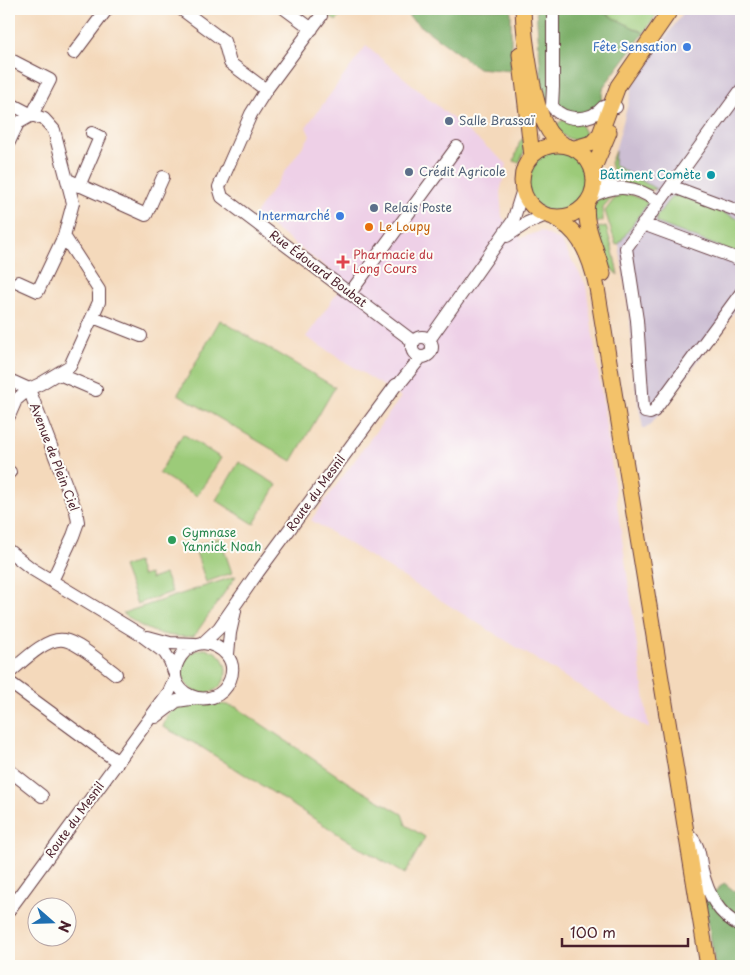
<svg xmlns="http://www.w3.org/2000/svg" width="750" height="975" font-family="'Playpen Sans',sans-serif">
<style>
.built{fill:#eed0e7}
.industrial{fill:#ccbed3}
.green{fill:#9ccb79;stroke:#737552}
.forest{fill:#7daf69;stroke:#64674a}
.lines{fill:none;stroke-linecap:round;stroke-linejoin:round}
.minor-casing{stroke:#643b41;stroke-width:14}
.major-casing{stroke:#643b41;stroke-width:17}
.minor{stroke:#fff;stroke-width:12}
.major{stroke:#f3c26a;stroke-width:15}
.shop-dot{fill:#3f7fe0;stroke:#fdfcf7;stroke-width:2}
.service-dot{fill:#5c6f8a;stroke:#fdfcf7;stroke-width:2}
.culture-dot{fill:#0f9aa8;stroke:#fdfcf7;stroke-width:2}
.food-dot{fill:#e8710a;stroke:#fdfcf7;stroke-width:2}
.health-dot{fill:#e0444e;stroke:#fdfcf7;stroke-width:2}
.leisure-dot{fill:#2e9e5b;stroke:#fdfcf7;stroke-width:2}
.labels{text-anchor:middle;stroke-width:4;stroke-linejoin:round;paint-order:stroke}
.shop-label{font-size:12px;fill:#366cbe;stroke:#fdfcf7;text-anchor:end}
.service-label{font-size:12px;fill:#4e5e75;stroke:#fdfcf7;text-anchor:start}
.culture-label{font-size:12px;fill:#0d838f;stroke:#fdfcf7;text-anchor:end}
.food-label{font-size:12px;fill:#c56008;stroke:#fdfcf7;text-anchor:start}
.health-label{font-size:12px;fill:#be3a42;stroke:#fdfcf7;text-anchor:start}
.street-label{font-size:12px;fill:#4a1f2b;stroke:#fdfcf7}
.leisure-label{font-size:12px;fill:#27864d;stroke:#fdfcf7;text-anchor:start}
</style>
<rect width="100%" height="100%" fill="#fdfcf7"/>
<filter id="ink" filterUnits="userSpaceOnUse"><feTurbulence type="fractalNoise" baseFrequency=".02" numOctaves="2"/><feDisplacementMap in="SourceGraphic" scale="10" xChannelSelector="R" yChannelSelector="G"/><feConvolveMatrix kernelMatrix="1 2 1 2 8 2 1 2 1" color-interpolation-filters="sRGB"/></filter>
<filter id="wash" filterUnits="userSpaceOnUse"><feTurbulence type="fractalNoise" baseFrequency=".0096" numOctaves="4" result="noise"/><feDisplacementMap in="SourceGraphic" scale="20" xChannelSelector="R" yChannelSelector="G"/><feGaussianBlur stdDeviation="1.12" result="paint"/><feColorMatrix in="noise" values="0 0 0 0 0 0 0 0 0 0 0 0 0 0 0 0 0 1.4 0 .05"/><feComposite in="paint" operator="in"/></filter>
<g filter="url(#wash)">
<rect width="100%" height="100%" fill="#f4d9bb"/>
<path class="built" d="M366,46L507,164L500,192L502,217L521,238L541,231L561,241L586,285L649,729L311,520L401,397L306,337L345,282L255,214L310,136L306,127Z"/>
<path class="industrial" d="M686,9H741V302L650,426L643,429L634,379L630,317L619,244L656,189L614,165L615,151L633,86L647,63Z"/>
<path class="green" d="M321,9H346L336,21Z
M596,9H660L644,33Z
M563,120L579,121L588,140C570,142 566,138 553,127Z
M523,138L524,152L519,163L514,161L520,141Z
M526 181a31 31 0 1 1 62 0a31 31 0 1 1-62 0Z
M615,151L614,165L656,189L650,190L616,181L610,163Z
M612,192L611,198L603,207V221L596,223C586,204 596,200 612,192Z
M615,193L632,195L648,202L619,244L616,245L605,211L615,198Z
M679,195L741,220V255L657,223L656,217L671,197Z
M606,226L614,255L618,275C604,266 602,243 598,228Z
M220,320L335,387L292,461L178,394Z
M183,434L221,458L197,496L159,473Z
M239,462L277,485L254,524L216,500Z
M220,538L232,573L206,582L194,546Z
M137,562L142,576L149,574L151,579L165,574L172,592L137,604L123,567Z
M236,576L194,636C168,639 143,631 123,613Z
M182 671a22 22 0 1 1 44 0a22 22 0 1 1-44 0Z
M190,703C205,705 220,702 236,707L350,784L402,814L406,825L425,837L405,874L354,844L198,745L163,727C169,710 172,707 190,703Z"/>
<path class="forest" d="M405,9H511V71L478,68L410,18Z
M536,9H596L644,33L604,86L600,105L575,116L547,111L542,85Z
M724,883L741,896V966H715L705,901Z"/>
</g>
<g filter="url(#ink)">
<g class="lines">
<g class="minor-casing">
<path id="minor" d="M181,9L224,41L230,63L266,90
M285,9L312,29
M553,9V87L552,106C563,122 591,122 603,107L611,105L616,107
M321,16L266,90L251,114L219,187L222,197L414,342
M74,53L107,9
M9,59L50,80L32,115L9,103
M741,90L626,248L637,320L643,407L645,412L650,413L654,411L741,293
M9,142L18,123L32,115L44,119L54,130L73,203L64,236L99,290V302L70,366L40,384L29,389L16,400L9,416
M594,176L613,187
M68,180L146,215L163,177
M79,186L100,137L92,133
M671,186L741,212
M591,197C616,183 636,186 659,202
M643,224L741,260
M507,236L527,223L546,215
M18,282L38,291L64,236
M350,293L457,147
M93,317L141,336
M412 347a10 10 0 1 1 20 0a10 10 0 1 1-20 0Z
M429,340L513,221L523,189
M59,374L96,390
M9,380L29,389
M29,389L76,511L78,522L73,536L52,581
M9,472H10
M9,551L32,569L141,635L165,653L170,661L174,672
M148,637L170,643L195,644
M203,643L219,628L258,572L396,385L400,383L421,357
M203,643C222,645 238,660 230,680C215,717 156,693 181,656C187,648 193,644 203,643Z
M228,654L230,633L235,611
M9,673C22,662 46,637 64,640C78,642 104,665 116,674
M9,682L118,762
M156,717L177,701L197,698
M9,770L42,796
M688,834C700,845 699,855 702,870C708,894 718,915 741,926
M9,910L169,692L175,678"/>
</g>
<g class="major-casing">
<path id="major" d="M523,9C524,38 533,104 547,128C550,135 557,140 563,144
M520,54L532,156
M522 181a36 36 0 1 1 72 0a36 36 0 1 1-72 0Z
M575,148L592,143L600,134L618,86L671,9
M593,170L609,132
M587,203C583,226 598,250 603,274
M553,217C558,220 564,224 569,228C585,242 593,268 597,288L708,966"/>
</g>
<use href="#minor" class="minor"/>
<use href="#major" class="major"/>
</g>
</g>
<g class="shop-dot">
<circle cx="687" cy="47" r="5"/>
<circle cx="340" cy="216" r="5"/>
</g>
<g class="service-dot">
<circle cx="449" cy="121" r="5"/>
<circle cx="409" cy="172" r="5"/>
<circle cx="374" cy="208" r="5"/>
</g>
<circle class="culture-dot" cx="711" cy="175" r="5"/>
<circle class="food-dot" cx="369" cy="227" r="5"/>
<path class="health-dot" d="M340.5 254.5h5v5h5v5h-5v5h-5v-5h-5v-5h5z"/>
<circle class="leisure-dot" cx="172" cy="540" r="5"/>
<g class="labels">
<g class="shop-label">
<text x="677" y="51">Fête Sensation</text>
<text x="330" y="220">Intermarché</text>
</g>
<g class="service-label">
<text x="459" y="125">Salle Brassaï</text>
<text x="419" y="176">Crédit Agricole</text>
<text x="384" y="212">Relais Poste</text>
</g>
<g class="culture-label">
<text x="701" y="179">Bâtiment Comète</text>
</g>
<g class="food-label">
<text x="379" y="231">Le Loupy</text>
</g>
<g class="health-label">
<text x="353" y="259">Pharmacie du<tspan x="353" dy="14">Long Cours</tspan></text>
</g>
<g class="street-label">
<text transform="translate(318 269) rotate(37)" y="4">Rue Édouard Boubat</text>
<text transform="translate(54 457) rotate(69)" y="4">Avenue de Plein Ciel</text>
<text transform="translate(316 493) rotate(-54)" y="4">Route du Mesnil</text>
<text transform="translate(75 820) rotate(-54)" y="4">Route du Mesnil</text>
</g>
<g class="leisure-label">
<text x="182" y="537">Gymnase<tspan x="182" dy="14">Yannick Noah</tspan></text>
</g>
</g>
<rect width="750" height="975" fill="none" stroke="#fdfcf7" stroke-width="30"/>
<g transform="translate(52 922) rotate(110)"><circle r="24" fill="#fdfcf7" stroke="#b5a4a5"/>
<path d="M0-4L9 19L0 12L-9 19Z" fill="#1f6fb2"/>
<text y="-8" font-size="14" font-weight="bold" text-anchor="middle" fill="#4a1f2b">N</text>
</g>
<path d="M562 938v8h126v-8" fill="none" stroke="#4a1f2b" stroke-width="2.5"/>
<text x="570" y="938" font-size="15" fill="#4a1f2b" stroke="#fdfcf7" stroke-width="4" paint-order="stroke">100 m</text>
</svg>
